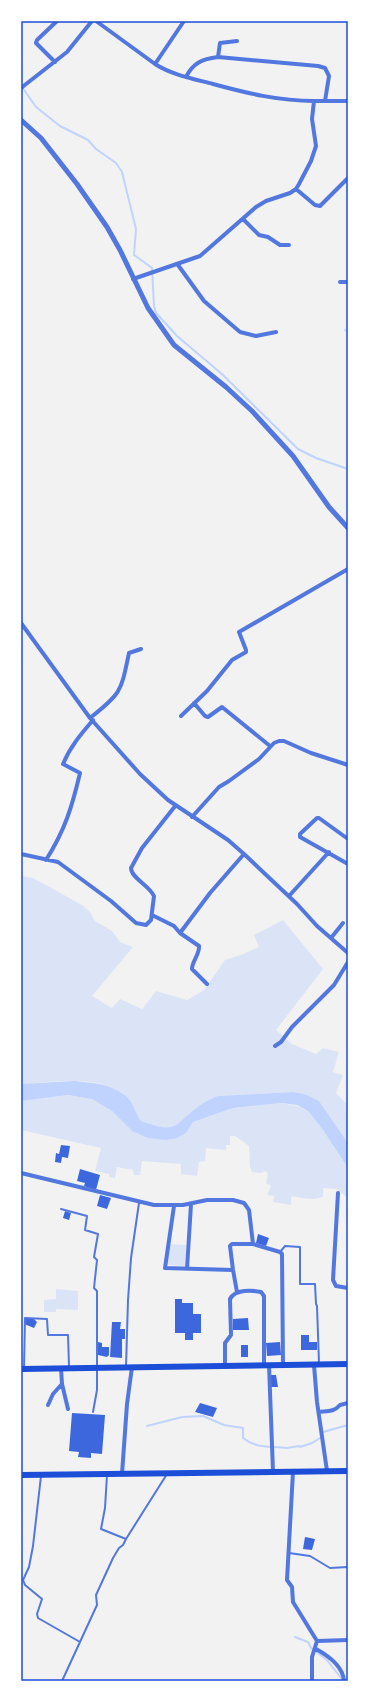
<svg xmlns="http://www.w3.org/2000/svg" width="369" height="1702" font-family="Quicksand,sans-serif">
<style>
.green{fill:#dbe4f7}
.water{fill:#bfd3fe}
.lines{fill:none;stroke-linecap:round;stroke-linejoin:round}
.stream{stroke:#bfd3fe;stroke-width:2}
.building{fill:#3d67dc}
.service{stroke:#5277de;stroke-width:2}
.minor{stroke:#5277de;stroke-width:4}
.tertiary{stroke:#5277de;stroke-width:5}
.trunk{stroke:#1d4ed8;stroke-width:6}
.neatline{fill:none;stroke:#1d4ed8;stroke-width:1.5}
</style>
<rect width="100%" height="100%" fill="#f2f2f2"/>
<path class="green" d="M21,876L33,878L82,905L90,912L95,921L112,931L120,942L133,947L92,996L112,1008L120,999L142,1009L156,991L187,1000L204,990L225,960L243,954L259,947L254,935L283,920L323,969L276,1030L292,1044L316,1054L323,1048L339,1052L333,1072L343,1075L336,1093L348,1105V1143L319,1101L294,1092L218,1096C207,1100 198,1106 189,1114C185,1117 179,1124 174,1126C164,1130 151,1124 141,1121C136,1114 133,1102 127,1097C102,1073 52,1083 21,1084Z
M68,1095L92,1099L112,1111L132,1131L177,1138L186,1133L193,1122L233,1108L281,1103L297,1106L308,1111L323,1130L348,1168V1198L336,1189L323,1188V1197C313,1200 303,1199 293,1196L291,1197V1205L273,1202L274,1196L267,1195L271,1186L266,1183L268,1173L265,1171L261,1173L252,1172L250,1167L249,1146L235,1136H230V1145H226V1150L206,1148L205,1161L199,1162L197,1176L181,1174V1164L142,1161L140,1175H134L133,1170L117,1167L115,1178L109,1177V1174L95,1171L101,1148L21,1130V1101Z
M169,1244L186,1245L185,1266L167,1265Z
M56,1289L78,1291V1310L56,1309V1312H44V1300L56,1299Z"/>
<path class="water" d="M74,1081C92,1083 112,1083 127,1097C133,1102 136,1114 141,1121C151,1124 164,1130 174,1126C179,1124 185,1117 189,1114C198,1106 207,1100 218,1096L294,1092L307,1095L319,1101L348,1143V1168L323,1130L308,1111L297,1105L281,1103L233,1108L193,1122L186,1133L177,1138L166,1140L148,1138L132,1131L112,1111L92,1099L68,1095L21,1101V1084Z"/>
<g class="lines">
<path class="stream" d="M22,87L36,107L60,126L88,140L96,149L116,163L122,172L136,229L134,255L152,268L154,306L156,313L177,336L223,375L298,449L316,458L348,469
M345,330L348,332
M147,1426L182,1417L203,1416L224,1425L243,1428V1438C252,1445 259,1446 271,1447
M323,1432L348,1425
M275,1447L287,1448L299,1446L300,1447L312,1443L320,1438
M295,1637L308,1642L311,1648L326,1659L342,1679"/>
</g>
<path class="building" d="M61,1145L70,1146L68,1158L62,1157L61,1163L55,1162L56,1153L59,1154Z
M80,1169L100,1175L96,1190L84,1186L85,1183L77,1181Z
M100,1195L111,1198L107,1209L97,1206Z
M65,1211L71,1213L69,1220L63,1218Z
M258,1234L269,1238L266,1246L256,1243Z
M175,1299H182V1303H193V1314H201V1333H193V1340H185V1333H175Z
M248,1318L249,1330H233V1319Z
M24,1319H34L37,1322L34,1328L24,1324Z
M112,1322H121L120,1329H125V1339H122V1358L110,1357Z
M301,1335H309V1342H317V1350H301Z
M98,1342L102,1343V1347H109V1355L107,1357L98,1355Z
M280,1342L281,1355L267,1356L266,1343Z
M241,1345H248V1357H241Z
M269,1375H276L278,1387H270Z
M200,1403L217,1408L213,1417L195,1412Z
M72,1413L105,1415L102,1454L91,1453V1458L78,1457L79,1452L69,1451Z
M305,1537L315,1539L312,1550L303,1549Z"/>
<g class="lines">
<path class="service" d="M61,1209L87,1216L85,1230L98,1234L94,1257L97,1260L94,1288L97,1291V1390L93,1412
M280,1252L285,1246L300,1247V1284H315L316,1304L317,1306L319,1363
M126,1367L128,1300L131,1258L139,1203
M24,1368L25,1318L47,1319L48,1335H68L69,1366
M107,1475L105,1508L101,1529L126,1539
M41,1476L33,1546L29,1567L23,1580L25,1585L42,1599L37,1614L38,1618L80,1642
M289,1553L310,1556L330,1568L348,1567
M62,1681L97,1605L96,1595L113,1558L119,1548L123,1545L126,1539L167,1474"/>
<path class="minor" d="M96,21L155,64
M184,21L155,64C172,75 194,79 213,84C246,93 279,101 314,101
M218,57L318,66L325,68L329,76L325,101
M55,62L36,43L37,40L57,21
M186,77C193,63 202,59 218,57L220,43L237,41
M21,88L67,52L92,21
M296,189L315,205L320,206L348,178
M243,219L259,235L268,237L280,245H289
M178,265L204,301L240,332L256,336L276,332
M133,279L200,256L256,207L266,201L290,193L296,189L299,184L311,161L316,146L312,119L314,101H348
M340,282H348
M21,623L90,718L140,774L168,800L228,840L244,854L297,904L317,926L348,953
M194,703L205,716L208,717L222,707L270,746
M181,716L207,691L232,660L246,652V650L239,632L348,569
M90,718C122,693 121,691 129,653L141,649
M192,817L219,787L229,781L259,759L274,743L279,741H284L311,753L348,765
M348,839L319,818H317L300,834V837L348,864
M21,854L58,862L111,901L136,923L146,925L151,920L154,896C149,885 131,878 131,868L142,848L176,805
M46,860C65,830 72,807 80,773L63,764C70,747 81,734 93,720
M289,896L329,852
M152,915L174,926L180,933L199,946C200,954 192,961 192,969L207,984
M180,933L210,893L244,854
M331,938L343,923
M275,1046L281,1042L292,1027L334,985L348,962
M21,1173L154,1205H183L207,1200H233L244,1203L249,1210L253,1244L280,1252L282,1254L283,1365
M338,1193L333,1280L336,1286L348,1288
M174,1206L165,1268L233,1270
M187,1269L191,1204
M237,1292L233,1270L230,1246L232,1244H253
M269,1365L273,1472
M314,1365L317,1402L327,1471
M225,1366V1343L231,1335L230,1299C235,1289 252,1290 261,1292L264,1296V1365
M61,1368L62,1384L68,1409
M48,1405L53,1394L62,1384
M319,1412C328,1411 334,1412 340,1405L348,1403
M293,1472L287,1580L292,1587L293,1602L317,1641L348,1640
M122,1474L127,1404L132,1367
M316,1649C327,1655 343,1666 344,1681
M312,1681V1657L317,1641"/>
<path class="tertiary" d="M21,120L41,138L77,184L107,227L120,250L148,308L174,345L226,387L252,411L293,456L329,507L348,528"/>
<path class="trunk" d="M21,1369L348,1364
M21,1475L348,1471"/>
</g>
<rect width="369" height="1702" fill="none" stroke="#ffffff" stroke-width="44"/>
<rect x="22" y="22" width="325" height="1658" class="neatline"/>
</svg>
